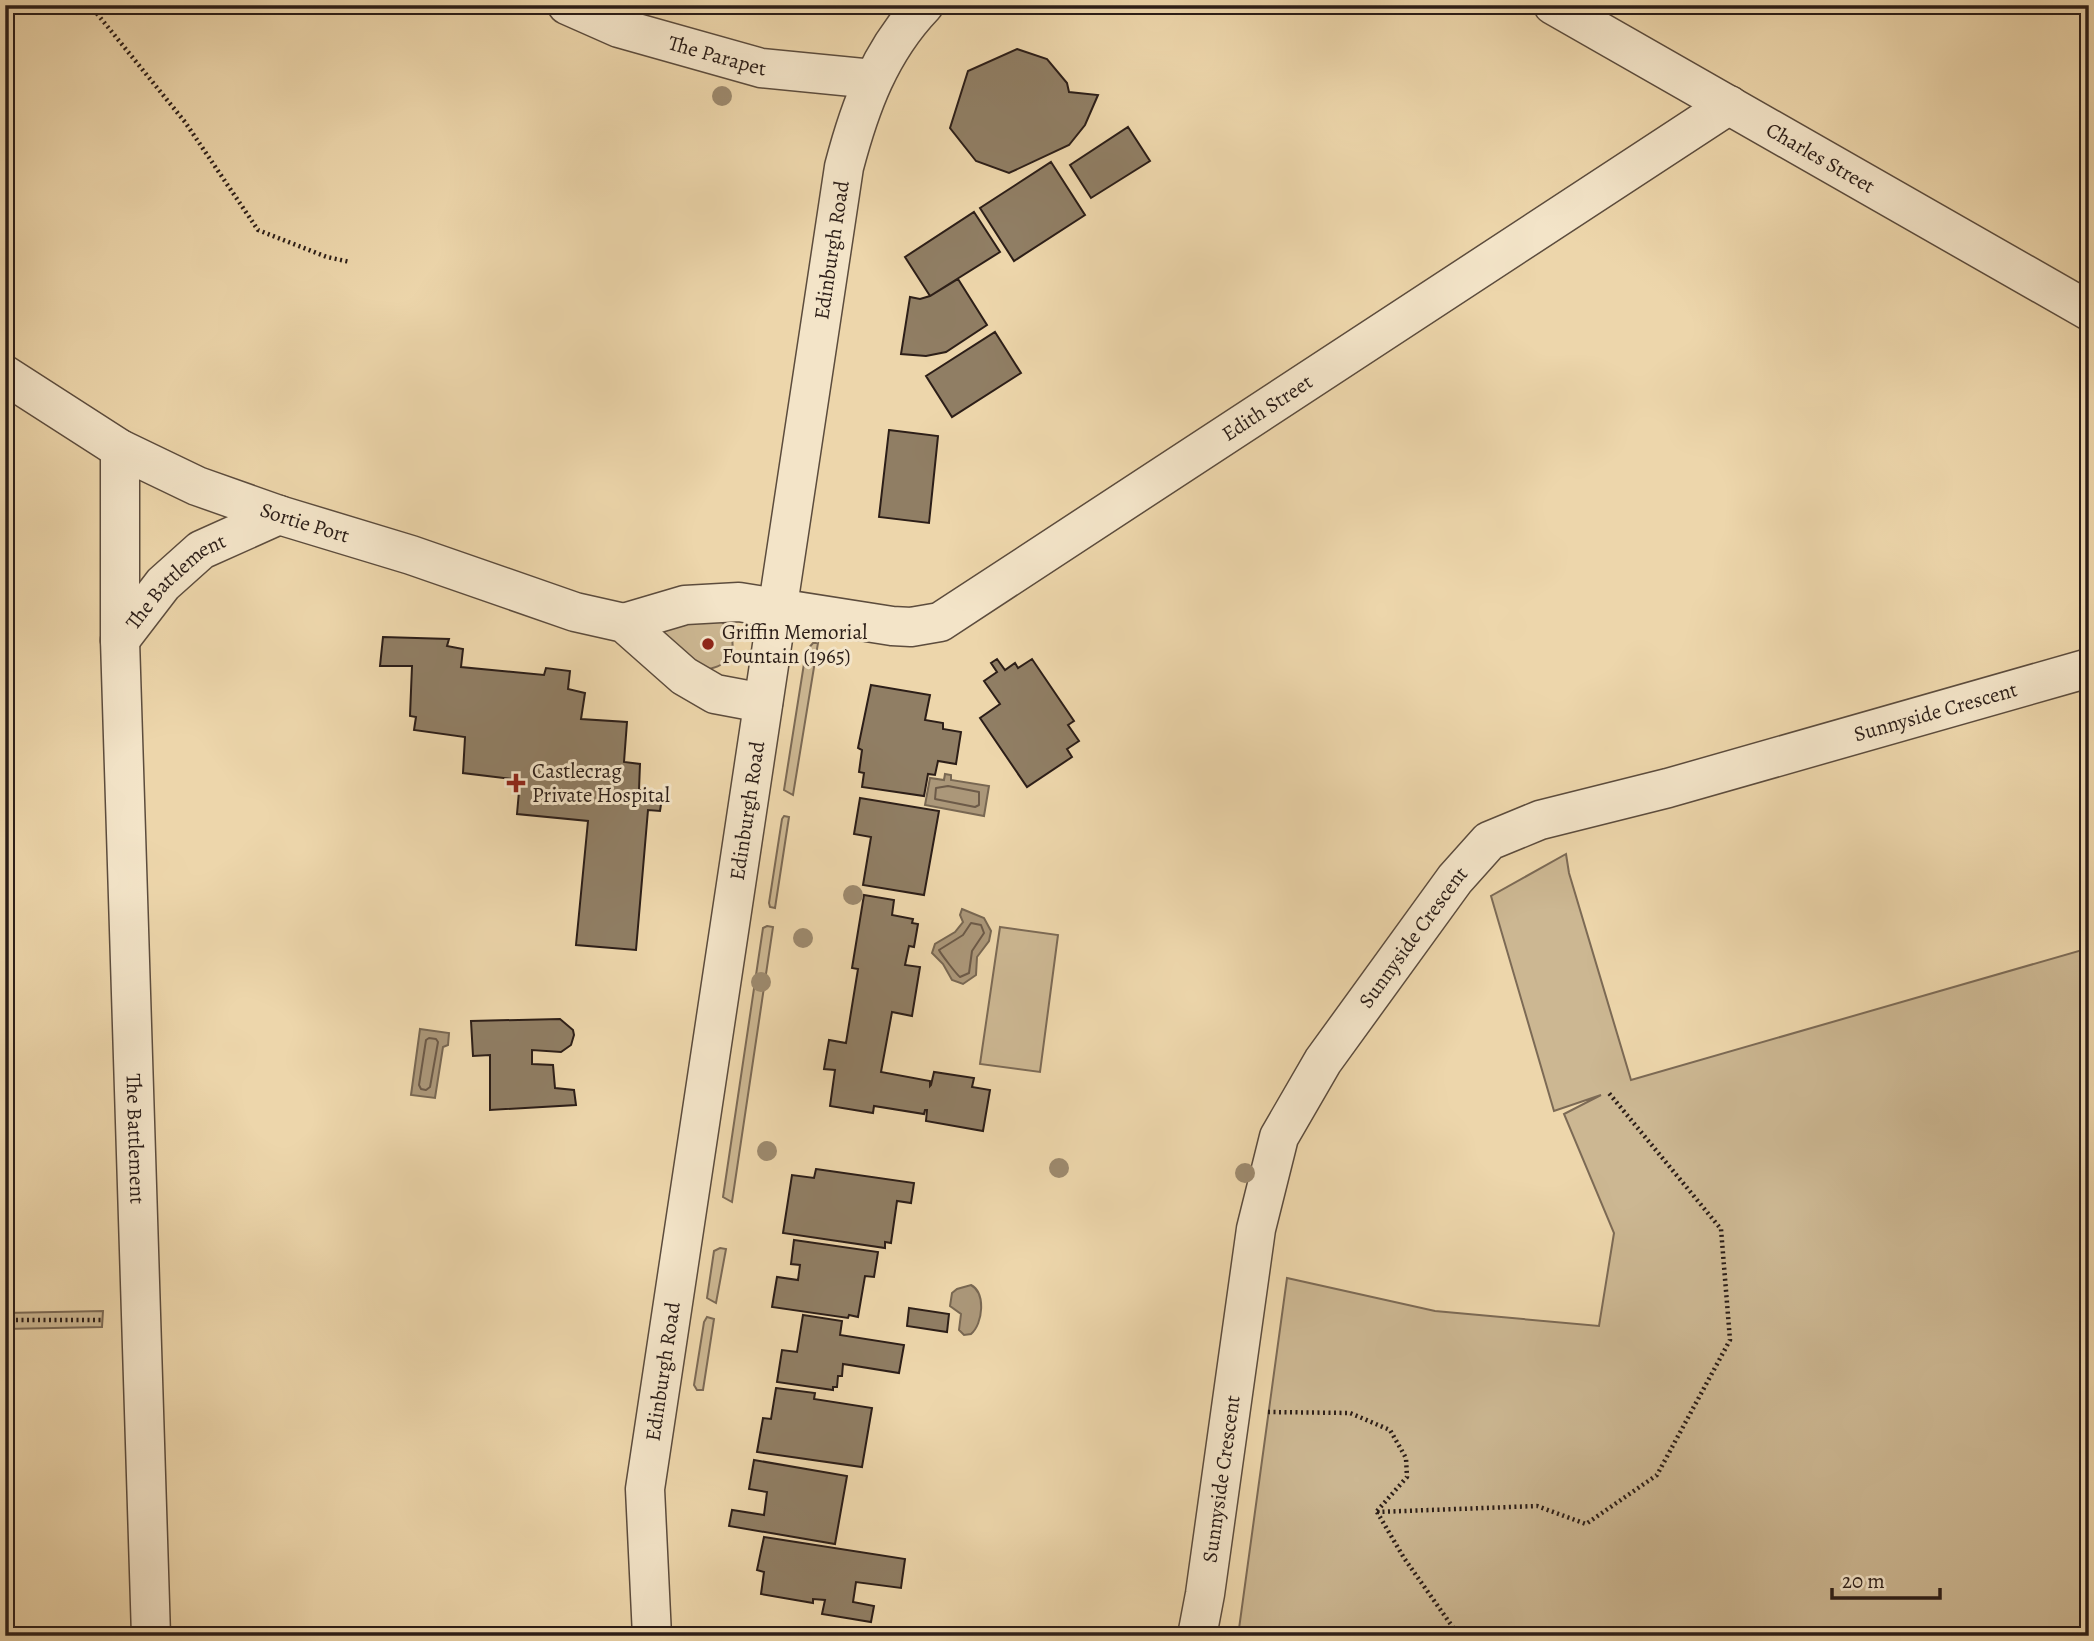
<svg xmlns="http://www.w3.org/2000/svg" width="2094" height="1641" font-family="Alegreya,serif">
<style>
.green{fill:#ccb792;stroke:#7c6a55;stroke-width:2}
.water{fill:#ab9779;stroke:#786752;stroke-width:2}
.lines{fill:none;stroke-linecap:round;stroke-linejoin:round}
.shore{stroke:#6c5a48;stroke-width:2}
.building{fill:#907e64;stroke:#2c1e18;stroke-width:2}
.minor-casing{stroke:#5c4c3d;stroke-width:41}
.path{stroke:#2c1e18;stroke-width:4.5;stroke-dasharray:2 3.5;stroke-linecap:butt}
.minor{stroke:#f3e4c8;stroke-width:38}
.tree{fill:#9d8a6e}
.poi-dot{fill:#8f2418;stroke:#f3e4c8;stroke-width:2.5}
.labels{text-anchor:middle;stroke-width:6;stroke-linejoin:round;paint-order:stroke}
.street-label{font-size:21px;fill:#2c1e18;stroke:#f3e4c8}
.poi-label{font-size:21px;fill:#2c1e18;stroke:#f3e4c8;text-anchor:start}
</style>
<rect width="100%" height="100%" fill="#edd6ab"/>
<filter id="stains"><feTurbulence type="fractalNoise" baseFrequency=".00286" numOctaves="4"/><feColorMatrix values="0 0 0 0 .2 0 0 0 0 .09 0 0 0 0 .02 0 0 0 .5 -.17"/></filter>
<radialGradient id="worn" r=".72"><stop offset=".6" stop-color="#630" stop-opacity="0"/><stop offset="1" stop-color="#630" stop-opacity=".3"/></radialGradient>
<path class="green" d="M721,621C745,644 729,673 697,669L657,625Z
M813,643H818L793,795L784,790L806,651Z
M784,816L789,817L775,908L770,907L769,903L782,819Z
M1566,854L1569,873L1631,1080L2089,948V1636H1238L1287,1278L1435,1311L1599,1326L1614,1233L1564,1114L1601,1095L1554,1111L1491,896Z
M767,926L773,927L732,1202L723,1197L763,928Z
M1000,927L1058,935L1040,1072L980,1064Z
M720,1248L726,1249L716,1303L707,1298L714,1251Z
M103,1311L102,1327L5,1329V1313Z
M707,1317L714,1319L703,1390H697L694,1385L704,1322Z"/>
<path class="water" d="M945,774L951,775V780L989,786L984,816L925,805L930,778L944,780Z
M962,909L984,918L991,931L989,941L977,957L976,975L963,984L952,980L943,964L932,953L935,944L955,932L963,922L960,915Z
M420,1029L449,1033L448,1045L443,1047L435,1098L411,1095Z
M971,1285C986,1293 983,1324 971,1334L964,1335L959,1330L961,1314L950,1306L952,1293L957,1289Z"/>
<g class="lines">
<path class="shore" d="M948,786L979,792V805L975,807L935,799L936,788Z
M971,923L981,925L984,933L972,951L969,973L960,977C957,975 941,954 939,950L963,935Z
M429,1038L436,1039L438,1042L430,1087L426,1090L421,1089L419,1085L426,1040Z"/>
</g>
<path class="building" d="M1017,49L1047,59L1067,83L1069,92L1098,95L1085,125L1069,145L1009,173L976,161L950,128L968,71Z
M1128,127L1150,161L1091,198L1070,165Z
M1051,162L1085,215L1014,261L980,208Z
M974,212L1000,252L930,296L905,257Z
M958,279L987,325L946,352L926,356L901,354L910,297L920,299L930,296Z
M995,332L1021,373L952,417L926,376Z
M889,430L938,436L929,523L879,517Z
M383,637L449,639L447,646L463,649L461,667L544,675L546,668L570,671L568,689L585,693L581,719L627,722L624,762L640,764L639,790L650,791V796L662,798L660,811L648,810L636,950L576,945L588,821L517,814L520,780L463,773L465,737L414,730L416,717L410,716L412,666H380Z
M997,659L1005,670L1015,663L1018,668L1032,659L1074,721L1068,725L1079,741L1067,749L1072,757L1027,787L980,718L1000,704L984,681L997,672L991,663Z
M871,685L930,695L925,720L943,723V729L961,732L956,764L938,761L935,775L928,774L924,796L862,787L864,773L859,772L862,750L858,748Z
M860,798L939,811L924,895L863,885L871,837L854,834Z
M864,895L894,900L892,915L913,919L912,923L918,924L914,947L909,946L905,965L920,967L912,1016L892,1012L881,1072L930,1081V1086L931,1085L934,1072L974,1078L972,1087L990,1090L983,1131L926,1121L927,1110H925L924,1114L874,1106L873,1113L830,1106L835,1070L824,1069L829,1040L846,1043L858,969L852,968Z
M560,1019L573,1030L574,1035L571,1045L561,1052L532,1050V1064L553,1065L555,1088L574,1090L576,1105L490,1110V1055L473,1056L471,1021Z
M816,1169L914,1183L911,1203L897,1201L891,1243L885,1242V1248L783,1233L792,1175L814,1178Z
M794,1240L878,1252L874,1277L865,1276L858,1317L849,1315L848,1318L772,1307L777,1277L798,1280L800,1265L791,1264Z
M909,1308L949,1314L947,1332L907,1326Z
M803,1315L842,1321L840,1335L904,1345L899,1373L843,1364L842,1376H838L837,1387H833V1390L777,1382L782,1350L797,1352Z
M776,1388L815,1393L814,1399L872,1408L862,1467L757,1452L763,1418L771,1419Z
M754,1460L847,1476L835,1544L729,1526L732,1510L764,1515L767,1492L749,1489Z
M764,1537L905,1559L901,1588L856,1582L853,1602L874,1606L871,1622L822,1614L825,1600L813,1599V1603L761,1594L764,1572L757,1570Z"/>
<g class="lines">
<g class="minor-casing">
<g id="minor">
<path id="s1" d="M567,5L619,28L761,68L873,79"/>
<path id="s2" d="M1553,5L2089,311"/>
<path id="s3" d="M5,375L120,449L197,486L279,515L411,555L575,612L624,623L684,676L715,694L763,703"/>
<path id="s4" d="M120,449V640L151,1636"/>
<path id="s5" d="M624,623L685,605L739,602L892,626L911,627L940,622L1729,105"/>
<path id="s6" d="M120,640L163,584L201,550L279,515"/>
<path id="s7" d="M652,1636L645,1489L844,167C860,106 880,51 924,5"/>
<path id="s8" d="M1197,1636L1205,1594L1256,1229L1279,1137L1323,1061L1455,879L1489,841L1540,820L1668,788L2089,668"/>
</g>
</g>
<path class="path" d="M90,5L185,122L258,230L327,257L350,262
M5,1320H104
M1268,1412L1350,1413L1390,1430L1406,1458L1407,1477L1377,1511
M1377,1512L1537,1506L1586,1524L1657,1475L1730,1340L1721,1229L1608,1092
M1377,1512L1404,1558L1459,1636"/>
<use href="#minor" class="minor"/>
</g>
<g class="tree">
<circle cx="722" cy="96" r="10"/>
<circle cx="853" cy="895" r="10"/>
<circle cx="803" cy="938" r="10"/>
<circle cx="761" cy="982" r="10"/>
<circle cx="767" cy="1151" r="10"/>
<circle cx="1059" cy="1168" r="10"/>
<circle cx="1245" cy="1173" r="10"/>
</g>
<g class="poi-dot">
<circle cx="708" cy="644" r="7"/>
<path d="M512.5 772.5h7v7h7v7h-7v7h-7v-7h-7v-7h7z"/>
</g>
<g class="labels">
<g class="street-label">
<text dy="7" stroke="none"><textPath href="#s1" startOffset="159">The Parapet</textPath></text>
<text dy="7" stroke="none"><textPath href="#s2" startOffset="308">Charles Street</textPath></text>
<text dy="7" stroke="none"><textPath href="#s7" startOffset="1400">Edinburgh Road</textPath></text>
<text dy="7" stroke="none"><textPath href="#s5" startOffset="712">Edith Street</textPath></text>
<text dy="7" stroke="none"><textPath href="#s3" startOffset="336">Sortie Port</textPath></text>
<text dy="7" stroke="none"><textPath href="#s6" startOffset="82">The Battlement</textPath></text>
<text dy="7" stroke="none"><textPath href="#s8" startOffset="1335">Sunnyside Crescent</textPath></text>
<text dy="7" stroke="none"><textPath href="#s7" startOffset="833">Edinburgh Road</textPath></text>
<text dy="7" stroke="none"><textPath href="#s8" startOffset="747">Sunnyside Crescent</textPath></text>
<text dy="7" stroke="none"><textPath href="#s4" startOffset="690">The Battlement</textPath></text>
<text dy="7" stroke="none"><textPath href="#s7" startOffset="266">Edinburgh Road</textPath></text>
<text dy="7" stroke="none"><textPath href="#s8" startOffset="159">Sunnyside Crescent</textPath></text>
</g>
<g class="poi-label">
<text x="722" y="639">Griffin Memorial<tspan x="722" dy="24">Fountain (1965)</tspan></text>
<text x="532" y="778">Castlecrag<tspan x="532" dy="24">Private Hospital</tspan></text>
</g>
</g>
<rect width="2094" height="1641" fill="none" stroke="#edd6ab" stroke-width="28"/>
<rect x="7" y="7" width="2080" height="1627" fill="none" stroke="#2c1e18" stroke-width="3.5"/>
<rect x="14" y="14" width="2066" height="1613" fill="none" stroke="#2c1e18" stroke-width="2"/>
<path d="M1832 1588v10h108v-10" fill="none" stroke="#2c1e18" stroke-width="3.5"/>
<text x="1842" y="1588" font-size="21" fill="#2c1e18" stroke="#f3e4c8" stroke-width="5" paint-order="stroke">20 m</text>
<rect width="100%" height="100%" filter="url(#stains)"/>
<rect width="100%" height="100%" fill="url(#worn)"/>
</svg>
